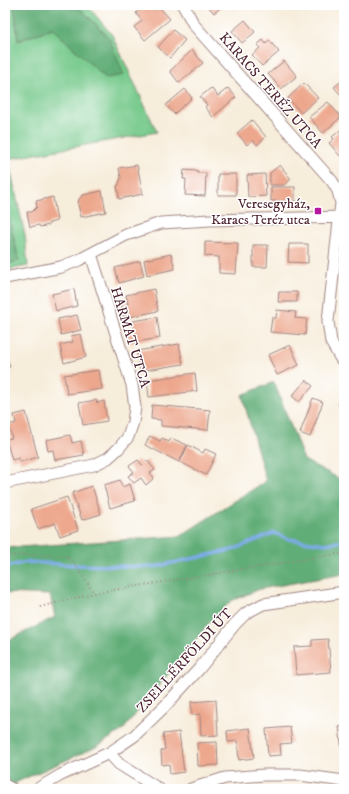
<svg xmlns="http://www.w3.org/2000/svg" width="349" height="794" font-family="'IM FELL DW Pica',serif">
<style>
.green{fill:#76c98b;stroke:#60745b}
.forest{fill:#60ad77;stroke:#556651}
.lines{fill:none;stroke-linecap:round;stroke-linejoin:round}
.stream{stroke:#7dabe7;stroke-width:3.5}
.building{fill:#eda78d}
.minor-casing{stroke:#a08683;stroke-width:13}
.path{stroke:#a08683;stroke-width:2;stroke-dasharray:1 3;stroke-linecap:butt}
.minor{stroke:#fff;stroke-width:11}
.poi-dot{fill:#b5179e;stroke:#fff;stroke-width:1.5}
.labels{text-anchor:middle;stroke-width:3;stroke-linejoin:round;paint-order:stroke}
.street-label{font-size:14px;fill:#4a1f2b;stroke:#fff}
.poi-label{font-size:14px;fill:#4a1f2b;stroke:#fff;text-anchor:end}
</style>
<rect width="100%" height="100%" fill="#fff"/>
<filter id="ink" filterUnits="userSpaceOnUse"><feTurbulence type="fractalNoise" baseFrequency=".025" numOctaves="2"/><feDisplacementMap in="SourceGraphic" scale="8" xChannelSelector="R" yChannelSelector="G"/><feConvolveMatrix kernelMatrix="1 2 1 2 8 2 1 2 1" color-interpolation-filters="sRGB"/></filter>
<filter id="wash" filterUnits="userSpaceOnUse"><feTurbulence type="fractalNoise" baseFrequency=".012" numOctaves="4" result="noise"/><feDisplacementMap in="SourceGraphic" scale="16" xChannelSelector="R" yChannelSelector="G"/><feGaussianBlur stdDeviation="0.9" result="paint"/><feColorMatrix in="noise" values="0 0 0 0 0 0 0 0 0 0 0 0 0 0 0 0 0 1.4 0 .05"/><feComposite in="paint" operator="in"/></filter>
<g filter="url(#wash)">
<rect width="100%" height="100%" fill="#f7eddb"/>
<path class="green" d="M5,5H14L18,41L52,28L106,78L109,38L84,12L75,5H87L112,35L157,132L8,159L25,235L28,266L5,270V264L19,261L9,218H5Z"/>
<path class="forest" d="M14,5H75L84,12L109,38L124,75L106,78L52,28L18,41Z
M5,218H9L19,261L5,264Z
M274,382L304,460L344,481V574L260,589L231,601L209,623L123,730L96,747L17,782L12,789H5V642L55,617L50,595L5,593V548L180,536L266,481L242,395Z"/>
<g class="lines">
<path class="stream" d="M5,567L27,562L76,565L154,567L232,550L274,533L288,539L325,544L344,541"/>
</g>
<g id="blocks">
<path class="building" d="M145,5H151L155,10L159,7L170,19L145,40L134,27L142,21L136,13Z
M207,5H224L214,13Z
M245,20L255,32L242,43L232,31Z
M173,30L185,40L170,58L158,47Z
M263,40L266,44L269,40L279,52L262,66L252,55L260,48L257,45Z
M192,50L203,63L179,83L170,71Z
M284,61L297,76L281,89L268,74Z
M344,79V90L340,94L334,87Z
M304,83L318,98L301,113L288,98Z
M211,88L218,96L228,88L236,97L213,117L205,107L207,105L200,97Z
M185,89L192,98L174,114L166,105Z
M328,102L341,117L323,133L309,117Z
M252,120L266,137L257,145L253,140L247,145L237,133Z
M344,127V153L340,156L329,143L334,139L332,137Z
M137,165L143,194L119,199L117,186H118L121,178L119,168Z
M280,165L291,179L284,185H270V173Z
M184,170L197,171V173H206L205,196L185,195L186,179H183Z
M218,174H236V195H218Z
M265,174L266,196L248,197L247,175Z
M271,187H295V201H271Z
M102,191L106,212L81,217L78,204L79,199L83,195Z
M53,197L57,221L49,223V225L40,227L39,225L30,227L27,212H32L37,207L36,201Z
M205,242L238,243L236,274L219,273V257L205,256Z
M289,244H308V263L288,262Z
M253,245H268L267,267H253Z
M171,254L175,269L147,275L144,260Z
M140,261L144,276L119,283L115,268Z
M74,289L77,306L56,311L52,294Z
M154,289L158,311L124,318L121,305L128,304L126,295Z
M279,292H297V302H278Z
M277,310L296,312L295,318L307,319L305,335L270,332L272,318H276Z
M77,315L81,330L61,335L58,319Z
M157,317L160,338L130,343L128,331L134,330L133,321Z
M81,334L86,357L64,363L60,345L73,342L71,336Z
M179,344L183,364L140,371L137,351Z
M290,345L299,365L277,375L268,355Z
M5,350L10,367L5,368Z
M99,370L102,389L67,394L64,375Z
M195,373L197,391L149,397L147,380Z
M306,380L313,386L299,402L292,396Z
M313,398L323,402L310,437L300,433Z
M96,400L97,403L104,401L107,421L83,425L79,403Z
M344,402V427H343L339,403Z
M152,405L210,410L208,430L161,426V420L151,419Z
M26,412L38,457L20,462L19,458L12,460L6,439L12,438L8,425L16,423L14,415Z
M70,435L72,443L81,441L84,455L55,460L53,450L48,451L46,440Z
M150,436L160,441L162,438L169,442L171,438L187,445L179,462L145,445Z
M188,445L203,453L205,449L216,454L206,475L180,462Z
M138,460L142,465L147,460L155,470L150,473L154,478L146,485L141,478L134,483L128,476L134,472L129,466Z
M120,480L122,487L130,484L135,501L110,508L104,485Z
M92,486L101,514L82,520L72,493Z
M67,497L78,530L60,536L55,523L38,529L31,509Z
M328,639L331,672L296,675L294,647L312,646V640Z
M216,700L218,735L201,736L200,714L192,715L191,702Z
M344,726V760H343L339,727Z
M290,727L292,743L280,744L281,755L268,756L266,729Z
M250,728L254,758L239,760L237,741L228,742L227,731Z
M179,732L184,772L170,774L169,764L162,765L161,751L165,749L163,734Z
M217,742L218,765L198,766L197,743Z"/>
</g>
</g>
<g filter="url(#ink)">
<use href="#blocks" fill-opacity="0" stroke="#a08683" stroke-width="1"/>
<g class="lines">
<g class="minor-casing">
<path id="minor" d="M183,5L194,25L332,181L338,191L341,203L328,321L331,342L341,359L344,362
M5,278L61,267L79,260L126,235L161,223L210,220L344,217
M5,483L94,465L108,458L119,448L128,437L133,422L135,407L132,385L91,254
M109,753L119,764L159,789
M5,785L12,789
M37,789L61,775L109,753L134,736L165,706L199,669L235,624L246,613L263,604L344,592
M191,789L225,778L264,775H300L344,781"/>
</g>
<path class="path" d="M5,556L26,555L66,556L76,565L94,593
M40,607L94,593L344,553"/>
<use href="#minor" class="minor"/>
</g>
</g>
<rect class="poi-dot" x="314" y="207" width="8" height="8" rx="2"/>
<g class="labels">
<g class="street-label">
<text transform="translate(271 90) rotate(49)" y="5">KARACS TERÉZ UTCA</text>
<text transform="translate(131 337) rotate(73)" y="5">HARMAT UTCA</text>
<text transform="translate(184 660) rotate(-48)" y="5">ZSELLÉRFÖLDI ÚT</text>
</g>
<g class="poi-label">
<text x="310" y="208">Veresegyház,<tspan x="310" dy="16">Karacs Teréz utca</tspan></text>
</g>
</g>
<rect width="349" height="794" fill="none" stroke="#fff" stroke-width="20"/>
</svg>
